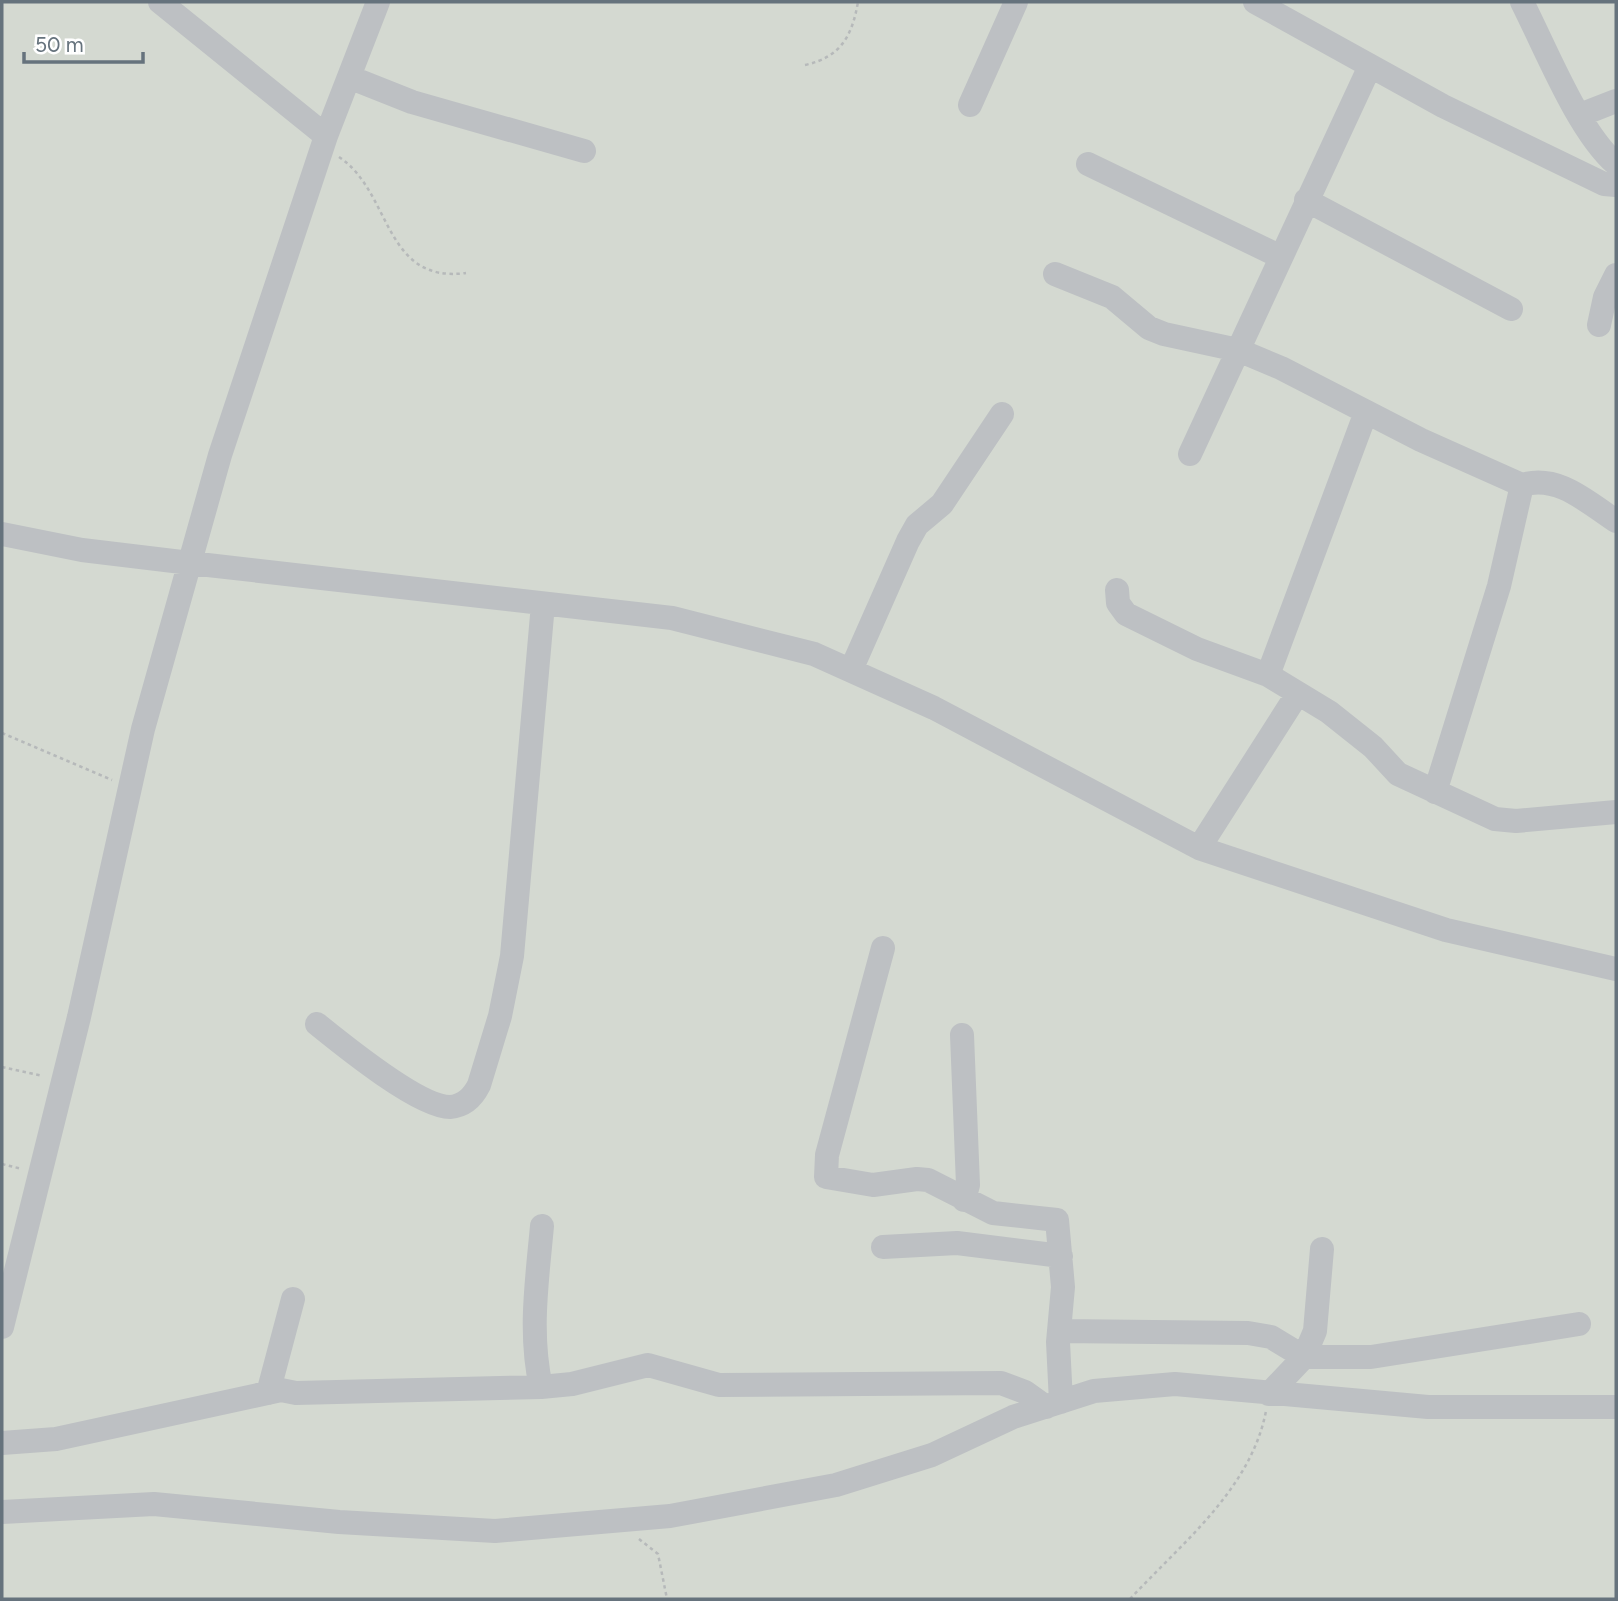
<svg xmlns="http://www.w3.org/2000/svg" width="1618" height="1601" font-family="Figtree,sans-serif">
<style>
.green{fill:#d4d9d1}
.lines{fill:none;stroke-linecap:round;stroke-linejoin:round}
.path{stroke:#b6b9ba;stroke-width:2.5;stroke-dasharray:3.5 3.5;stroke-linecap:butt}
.minor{stroke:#bdc0c3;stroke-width:24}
</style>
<rect width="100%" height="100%" fill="#f3f3f0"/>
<path class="green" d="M2,2H1616V1599H2Z"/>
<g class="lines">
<path class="path" d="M805,65C841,57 852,36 858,2
M339,157C392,192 383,284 466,273
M2,733L112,780
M2,1067L43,1076
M2,1164L22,1169
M639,1539L658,1554L667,1599
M1130,1599C1182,1543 1251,1489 1266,1411"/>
<path class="minor" d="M160,2L326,136
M1255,2L1443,106L1604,184L1616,185
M1522,2C1546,49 1578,131 1616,164
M349,77L412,102L584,151
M970,105L1016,2
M1580,115L1616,101
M1088,164L1279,256
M1306,200L1511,309
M1055,274L1112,297L1149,328L1164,334L1238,350L1281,368L1421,440L1522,485
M1599,325L1605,297L1616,275
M1190,454L1370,66
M2,534L82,550L190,563L672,618L814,654L934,708L1199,848L1446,930L1616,969
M1117,590L1118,603L1126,614L1197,649L1268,675L1329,712L1373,747L1398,774L1495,819L1516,821L1616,812
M851,670L908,541L917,525L942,504L1002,414
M1268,675L1366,412
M1435,792L1499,586L1522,485C1558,474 1587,502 1616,521
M1199,848L1298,693
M883,948L827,1155L826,1177L873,1185L917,1179L928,1180L993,1213L1057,1220L1063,1287L1058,1342L1061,1402
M317,1024C343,1045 419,1107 450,1107C464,1106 473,1097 479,1085L500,1016L512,956L543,604
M962,1035L968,1185L964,1200
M883,1247L957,1243L1061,1256
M2,1327L79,1017L143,729L220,455L326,136L378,2
M1059,1331L1248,1333L1271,1337L1304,1357H1371L1579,1324
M541,1387C529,1333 537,1281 542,1226
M268,1393L293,1299
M1269,1394L1304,1357L1315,1331L1322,1249
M2,1443L56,1439L281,1390L296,1393L541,1387L572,1384L648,1365L719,1385L1001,1383L1025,1392L1046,1407
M2,1512L154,1504L339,1522L495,1531L670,1516L836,1485L932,1455L1013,1417L1094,1391L1175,1384L1428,1407H1616"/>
</g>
<rect width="1618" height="1601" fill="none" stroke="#66737d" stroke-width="7"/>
<path d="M24 52v10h119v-10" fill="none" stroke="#66737d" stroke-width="3.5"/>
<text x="35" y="52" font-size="21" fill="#66737d" stroke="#ffffff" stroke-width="5" paint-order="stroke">50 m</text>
</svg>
